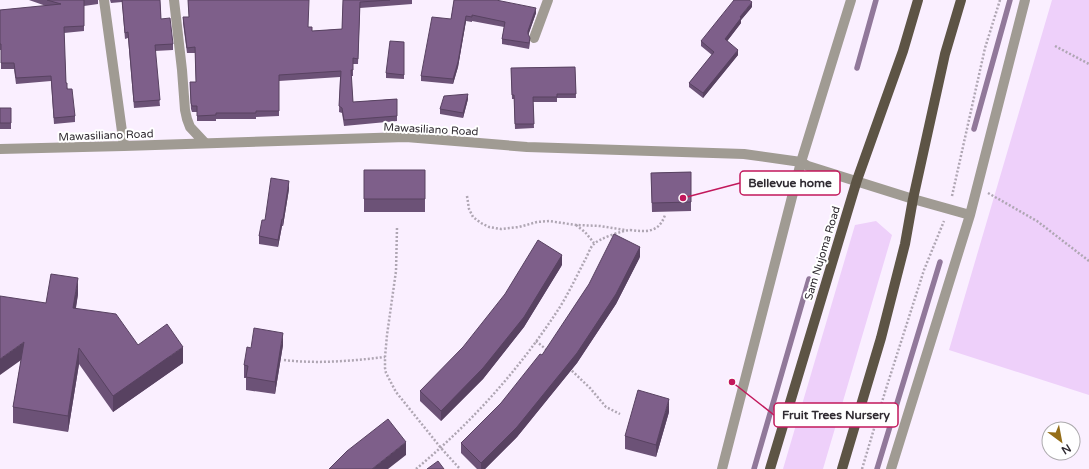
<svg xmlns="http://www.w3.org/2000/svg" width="1089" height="469" font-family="'Varela Round',sans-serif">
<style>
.green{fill:#eed0fa}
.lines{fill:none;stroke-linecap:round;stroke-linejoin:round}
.stream{stroke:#91789a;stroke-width:5.5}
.path{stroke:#afa6b3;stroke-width:2.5;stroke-dasharray:2 2;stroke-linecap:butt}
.minor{stroke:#a09b93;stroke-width:10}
.major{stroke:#5d5445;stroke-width:10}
.wall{fill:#6c5277}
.shaded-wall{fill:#584261}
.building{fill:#7e5f8a;stroke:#584261}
.labels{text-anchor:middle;stroke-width:4;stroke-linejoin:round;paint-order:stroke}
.street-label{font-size:11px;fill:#302b32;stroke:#fff}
.leader{fill:none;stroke:#c2185b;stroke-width:1.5}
.callout-dot{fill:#c2185b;stroke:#fff;stroke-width:1.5}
.callout{fill:#fff;stroke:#c2185b;stroke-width:1.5}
.callout-label{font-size:12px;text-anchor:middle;font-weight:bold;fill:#302b32}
</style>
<rect width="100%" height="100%" fill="#faefff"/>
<path class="green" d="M1052,0H1089V395L949,350Z
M876,221L892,235L823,469H783L855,225Z"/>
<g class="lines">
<path class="stream" d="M857,68L876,0
M974,129L1010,0
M754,469L809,279
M877,469L940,262"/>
<path class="path" d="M1055,46L1089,64
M988,193L1037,221L1089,261
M467,196L469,209L473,217L481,223L489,227L501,229L519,227L537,222L549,221L576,225L600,226L625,230
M952,196L985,48L1000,0
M576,225L585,232L594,243
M397,228L396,271L387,335L385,357V368L386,373L396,392L441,448L460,469
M630,230C646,232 659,233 665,215
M536,341L548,351
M284,360C318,364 351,361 385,357
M569,368L590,388L606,407L620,414
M416,469C470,424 517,372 556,313C567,297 576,277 585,260C588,255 590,247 594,244C598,239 624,230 630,230
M862,469L885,392L924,270L944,221"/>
<path class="minor" d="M104,0L124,146
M174,0L182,70L185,110L187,119L190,127L205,143
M534,38L548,0
M0,149L124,146L406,137L527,147L744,154L801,162L808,166L913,199L970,215
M722,469L801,162L851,0
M891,469L970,215L1025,0"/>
<path class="major" d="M770,469L857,180L903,51L918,0
M842,469L881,338L905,244L913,199L945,54L961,0"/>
</g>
<path class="wall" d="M29,0H98V4L84,6V31L64,33L66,83L75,116V122L54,124L51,81L16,84L14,69H1V50H0V10L46,6Z
M110,0H160L161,19L173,44V50L155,51L160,106L134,108L128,38L125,39L122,2L111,3Z
M188,0L308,27L312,31L342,29L343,0H412V4L360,8L358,64H353V76H351L353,102L397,99V121L344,126L342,113L339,112L340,77L279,81V116L256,117V119H216V121H197V112H192L191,109L190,88V82H196L195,53H187L183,23V17H189Z
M454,0L536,13L528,35L530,43L529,49L502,44V39L504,27L472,21V22L466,21L458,67L453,84L421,81V76L451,19Z
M752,7L741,20V23L727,41L738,55L703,98L689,87V83L712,55L701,46V41Z
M404,42V79L386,78V73Z
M575,67L576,98H557V102H533L534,128L515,129L514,99H512L511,68Z
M468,99L463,118L440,114V109Z
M0,108H11V129H0Z
M364,170H425V212H364Z
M691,172V211L652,212L651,173Z
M289,189L283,226H282L278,247L259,244V236L265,220Z
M640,257L616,304L577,363L517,437L485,469H477L461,453V443L501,403L542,355Z
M562,265L524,327L483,379L441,421L420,401V391Z
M78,294L76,308L138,345L183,363L113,412L79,364L68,432L13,423V407L21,360L46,303Z
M283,345L275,394L246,390V378H244V365L251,348Z
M669,412L656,457L625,449V436Z"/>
<path class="shaded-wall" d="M752,2V7L741,20V23L725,44V39L740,17Z
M536,8V13L528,36V31Z
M466,16V21L458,67L453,84V79Z
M738,50V55L703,98V93Z
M468,94V99L463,118V113Z
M289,181V189L283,226V219Z
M282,219V226L278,247V240Z
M640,247V257L616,304L577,363L517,437L485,469H481V463Z
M562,255V265L524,327L483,379L441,421V411Z
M78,278V294L73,324V308Z
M283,333V345L275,394V382Z
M24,342V358L0,375V359Z
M183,347V363L113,412V396Z
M79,348V364L68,432V416Z
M669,399V412L656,457V445Z
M406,442V455L388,469H372Z"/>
<path class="building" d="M47,0H84V26L64,27L66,83H67V89H72L75,116L54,118L51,76L16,78L14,63H1V44H0V10L61,4Z
M122,0H160L161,19L170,18L173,44L155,45L160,100L134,102L128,32L125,33Z
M188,0H309L308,27H312V31L342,29L343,0H390L360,2L358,59L353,58V70H351L353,102L397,99V116L344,120L342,108L339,106L341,71L279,75V111H256V113H216V115L197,116V106H192L191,103L190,82H196L195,47L187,48L183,17H189Z
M454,0H496L536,8L528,31V34L530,38L529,43L502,39L505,22L472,15V17L466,16L458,62L453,79L421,76L432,17L451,19Z
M734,0H749L752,2L740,17L741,18L725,39L738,50L703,93L689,83L714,52L701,41Z
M390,41L404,42V75L386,73Z
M575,67L576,94H557V97H533L534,124H515L514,95H512L511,68Z
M468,94L463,113L440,109L444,96Z
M0,108H11V123H0Z
M364,170H425V199H364Z
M691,172V202L652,203L651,173Z
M271,178L289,181L283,219H282L278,240L259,236L262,220H265Z
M614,234L640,247L616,294L577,353L517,427L481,463L461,443L501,403L540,354L542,355L589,284Z
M538,240L562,255L524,317L483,368L441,411L420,391L463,347L505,294Z
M51,274L78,278L73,308L116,314L138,345L167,324L183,347L113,396L79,348L68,416L13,407L24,342L0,359V296L46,303Z
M254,328L283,333L275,382L246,377L248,366L244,365L247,347L251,348Z
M638,390L669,399L656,445L625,436Z
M388,419L406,442L372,469H329L347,451Z
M438,461L444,469H427Z"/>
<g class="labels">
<g class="street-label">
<text transform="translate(431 129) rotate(3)" y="4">Mawasiliano Road</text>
<text transform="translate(106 135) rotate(-2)" y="4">Mawasiliano Road</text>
<text transform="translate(822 253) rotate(-73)" y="4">Sam Nujoma Road</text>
</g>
</g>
<path class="leader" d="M683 198L740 183M732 382L774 415"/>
<g class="callout-dot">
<circle cx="683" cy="198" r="4"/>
<circle cx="732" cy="382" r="4"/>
</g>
<g class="callout">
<rect x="740" y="171" width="100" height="24" rx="4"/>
<rect x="774" y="403" width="124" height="24" rx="4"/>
</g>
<g class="callout-label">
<text x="790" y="187">Bellevue home</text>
<text x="836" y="419">Fruit Trees Nursery</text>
</g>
<g transform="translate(1061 441) rotate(148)"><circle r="19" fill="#ffffff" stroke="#acaaad"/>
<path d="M0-3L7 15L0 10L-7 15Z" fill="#956e18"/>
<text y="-6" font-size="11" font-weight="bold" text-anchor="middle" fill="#302b32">N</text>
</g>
</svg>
